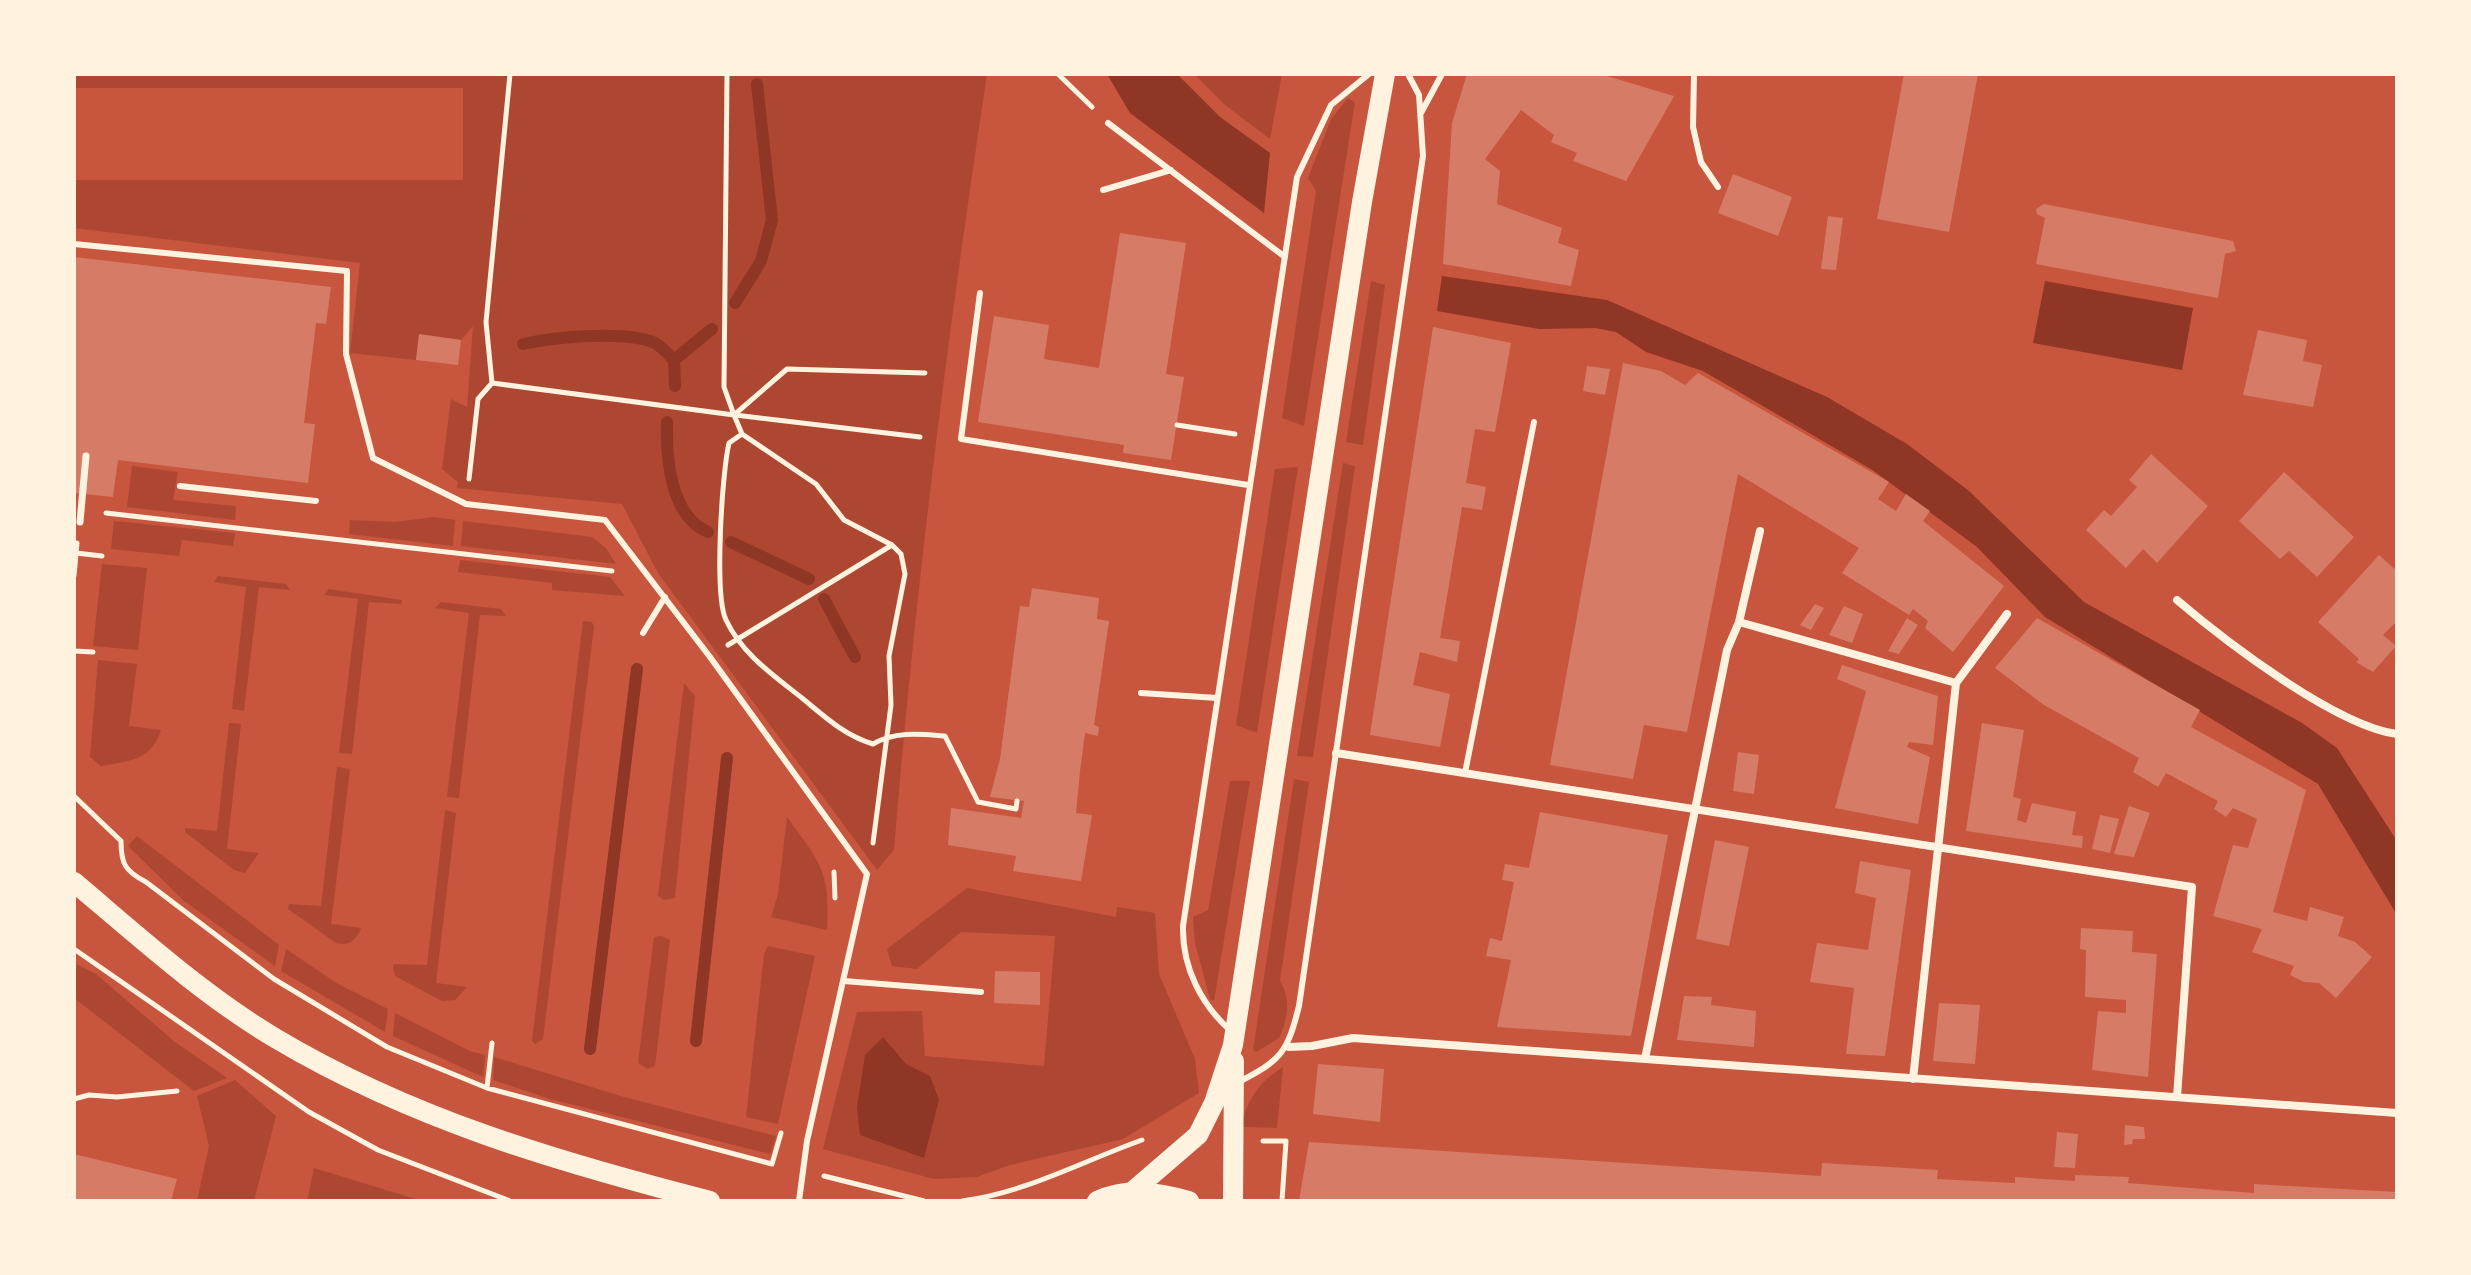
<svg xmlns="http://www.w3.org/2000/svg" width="2471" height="1275" font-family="Inter,sans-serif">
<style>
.green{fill:#ae4732}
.water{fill:#8f3625}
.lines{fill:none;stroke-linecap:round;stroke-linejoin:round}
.stream{stroke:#8f3625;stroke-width:12}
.building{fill:#d67c66}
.path{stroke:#fff3e0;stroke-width:5}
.service{stroke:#fff3e0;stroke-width:6}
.pedestrian{stroke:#fff3e0;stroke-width:7}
.minor{stroke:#fff3e0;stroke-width:8}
.primary{stroke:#fff3e0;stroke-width:20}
</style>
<rect width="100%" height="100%" fill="#c8553d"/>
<path class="green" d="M74,74H987C948,332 915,590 894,850L877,870L658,573L622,504L457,488L458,482L442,469L451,399L467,407L473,326L461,340L419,335L416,360L350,353L360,263L74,228V180H463V88H74Z
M1194,74H1282L1270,139L1224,104Z
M1348,98L1355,102L1304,426L1282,418L1316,191L1308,178L1331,119Z
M1371,281L1385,285L1363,445L1346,442Z
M1343,463L1355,466L1313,757L1297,756Z
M132,466L178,472L173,500L236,506L235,520L127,507Z
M1298,467L1257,733L1236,725L1275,469Z
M434,517L455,520L453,546L349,534L350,520L395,522Z
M114,521L235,533L233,546L182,540L179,556L111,549Z
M463,521L592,537L606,548L616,564L461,546Z
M460,560L610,577L625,596L552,590V583L458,572Z
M102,564L147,568L138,650L93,646Z
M218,576L286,584L290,590L259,587L244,711L232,709L246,587L214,582Z
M329,589L402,600L401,604L369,602L352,754L339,753L358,599L324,595Z
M441,602L501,609L506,616L480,615L459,798L447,797L469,613L435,608Z
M583,621L592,622L594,627L543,1039L535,1044L532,1041Z
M98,660L137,664L129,726L161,730C151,761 129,761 101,766L90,757Z
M684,683L695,696L675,898L664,900L658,896Z
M229,723L241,724L227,849L259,853L245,873L234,870L185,832V828L217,831Z
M337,767L350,769L331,924L361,928C357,940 348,947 336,943L288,909L289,904L321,906Z
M1294,779L1309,782L1280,981C1291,999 1288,1018 1279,1038L1256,1052L1253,1050Z
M1230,781H1250L1214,1001L1210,999L1195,943L1193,917L1208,910Z
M445,810L456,813L436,983L467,987L455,1000L442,1001L395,976L393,967L394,964L427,965Z
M787,817C821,864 830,870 827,930L771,917L778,894Z
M137,836L279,945L275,966L184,901L128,846Z
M967,888L1116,917L1117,907L1155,913L1159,974L1195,1059L1199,1093L1123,1139L1010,1165L977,1177L934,1179L823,1149L857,1012L922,1011L925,1056L1044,1066L1055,936L961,932L917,969L892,966L887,949Z
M662,936L670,940L655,1066L648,1069L638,1063L654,937Z
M768,946L815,956L778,1124L746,1117L764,954Z
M286,949L338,984L388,1009L385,1032L281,971Z
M74,963L96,974L175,1042L227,1078L194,1091L74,998Z
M395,1013L470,1051L485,1055L483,1077L393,1036Z
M494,1057L624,1097L776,1136L770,1154L550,1099L493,1080Z
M1283,1067L1277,1128L1241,1127C1246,1100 1260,1081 1283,1067Z
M235,1080L276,1116L254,1201H197L209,1146L197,1096Z
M314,1168L422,1201H307Z"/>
<path class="water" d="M1107,74H1177L1220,117L1270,153L1264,213L1130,113Z
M1442,276L1607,300L1827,397L1907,444L1969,491L2084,602L2302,723L2337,748L2397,841V915L2318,784L2045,617L1977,547L1874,471L1703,371L1646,352L1616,332L1595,328L1539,329L1437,311Z
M2045,281L2193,308L2182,370L2033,343Z
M883,1037L906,1064L930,1076L939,1100L924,1158L860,1135L857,1107L865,1055Z"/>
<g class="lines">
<path class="stream" d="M735,303L761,261L772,220L757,84
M523,344C554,337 627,330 655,343C662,347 669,355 674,360L675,386
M674,360L712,329
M667,422C666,457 670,516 708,532
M731,542L809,579
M824,599L855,657
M696,1041L727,758
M590,1049L637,669"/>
</g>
<path class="building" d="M1467,74H1600L1674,96L1626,181L1573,161L1577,153L1551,142L1554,135L1521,110L1485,159L1500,171L1497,204L1562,228L1558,243L1579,250L1571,286L1443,264L1452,123Z
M1904,74H1978L1949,232L1877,219Z
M1733,174L1792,197L1778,236L1718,213Z
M2044,204L2233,241L2236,251L2225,254L2218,298L2036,264L2045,218L2037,214L2036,209Z
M1828,216L1843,218L1836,270L1821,269Z
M1120,233L1186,243L1166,374L1184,377L1171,460L1123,453L1124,445L978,422L994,316L1049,325L1044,359L1099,368Z
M74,257L331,287L326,324L316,323L304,423L315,424L308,483L118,460L113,497L74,493Z
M1433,327L1511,343L1495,432L1475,429L1466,483L1486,487L1482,510L1462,507L1440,638L1460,641L1457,662L1420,652L1413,685L1450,694L1440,747L1370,735Z
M2258,330L2307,340L2303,361L2322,365L2313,407L2243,395Z
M419,334L461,340L458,365L416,360Z
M1623,363L1661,371L1685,385L1698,373L1889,482L1878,499L1896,511L1906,494L1930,511L1923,521L2004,586L1953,652L1925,628L1928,621L1913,609L1909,615L1842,573L1859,548L1738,474L1687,732L1644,725L1633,779L1550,765Z
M1587,366L1610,369L1605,395L1583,391Z
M2151,454L2208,506L2157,563L2143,549L2126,568L2086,530L2104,510L2111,516L2137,487L2129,480Z
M2284,472L2354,537L2317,577L2289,551L2280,559L2239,521Z
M2379,555L2397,571V621L2383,635L2396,646L2373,672L2356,662L2359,659L2318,622Z
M1032,588L1099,598L1097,619L1109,621L1094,725L1099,727L1098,736L1085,733L1080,771L1076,813L1092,815L1081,881L1013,871L1016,856L948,845L951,808L1021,818L1024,801L990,797L1000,759L1020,606L1029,607Z
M1815,604L1824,608L1811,630L1800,625Z
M1844,606L1863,614L1852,643L1829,635Z
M1907,618L1918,625L1899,654L1888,651Z
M2037,618L2200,710L2191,727L2306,790L2273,912L2307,921L2310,907L2344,917L2338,936L2355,942L2372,957L2336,998L2319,983L2304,982L2290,975L2294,966L2252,952L2262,929L2213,916L2233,845L2248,848L2257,819L2233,808L2226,817L2214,809L2218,801L2166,773L2158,787L2133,772L2139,758L2044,705L1995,668Z
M1842,665L1938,696L1933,745L1909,742L1907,747L1930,757L1918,824L1835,808L1866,691L1837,679Z
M1982,723L2024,730L2013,797L2021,799L2017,820L2026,823L2032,803L2076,812L2072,835L2083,836L2082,848L1966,831Z
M1738,752L1759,755L1754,794L1733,791Z
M2129,806L2150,813L2134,857L2114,854Z
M1540,812L1668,835L1631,1036L1497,1027L1511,960L1486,956L1490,938L1502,941L1514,882L1502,880L1505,864L1529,868Z
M2100,815L2119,819L2110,853L2092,849Z
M1715,840L1749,847L1729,946L1696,939Z
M1860,861L1911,870L1885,1056L1846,1054L1854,988L1810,982L1817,943L1868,950L1876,898L1855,893Z
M2081,928L2133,931L2132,952L2157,954L2148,1077L2092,1070L2098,1011L2126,1013V1000L2085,997L2086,950L2080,949Z
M995,971L1040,972V1005L994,1003Z
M1684,996L1712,997L1711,1005L1756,1011L1754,1047L1677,1040Z
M1939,1003L1980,1005L1975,1064L1933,1061Z
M1318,1064L1384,1069L1380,1122L1313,1114Z
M2125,1125L2144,1127L2145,1139H2133L2132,1144L2124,1145Z
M2057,1132L2078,1134L2075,1168L2054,1167Z
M1309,1142L1821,1176L1822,1163L1938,1170L1937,1179L2015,1183V1177L2075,1181V1175L2129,1177L2128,1183L2254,1193V1184L2397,1192V1201H1299Z
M74,1154L177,1179L171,1201H74Z"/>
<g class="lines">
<path class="path" d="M727,74L724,387L734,415
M1058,74L1092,107
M492,383L734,415L742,434L816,484L844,520L892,545L901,554L905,574L889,656L891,705L873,843
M734,415L787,369L925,373
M735,415L920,437
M1177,425L1235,434
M742,434L729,443C722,473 714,595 726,620C742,654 773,675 802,698C825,717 844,735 873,744C895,731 920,734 945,736L978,802L1016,809L1017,801
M469,479L478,399L492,383L486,322L510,74
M106,513L612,571
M76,553L102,556
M74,576L77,543
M728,645L892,545
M74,651L93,652
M74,796L121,841C121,864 125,871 146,882L274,979L387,1047L487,1088L772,1164
M834,872L835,898
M74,949L309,1112L378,1150L510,1201
M487,1088L492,1043
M74,1099L89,1095L117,1097L177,1091
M1263,1141H1286L1282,1201
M772,1164L781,1133
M824,1176L924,1201
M962,1201C1025,1193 1083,1161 1142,1140"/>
<path class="service" d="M1694,74L1693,127L1701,162L1718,187
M1421,113L1442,74
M1108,123L1285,257
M1103,190L1171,170
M74,244L347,271L346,354L373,458L466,504L605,520L710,657L867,874L807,1141L799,1201
M980,293L961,439L1248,485
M180,486L316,501
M643,633L665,597
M1141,693L1217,698
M1465,773L1534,422
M844,981L981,992
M1232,1032C1201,1005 1182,967 1183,926L1297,177L1331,105L1369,74
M1237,1083C1281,1060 1287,1054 1299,1006L1423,156L1419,95L1408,74"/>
<path class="pedestrian" d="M80,522L86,456"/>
<path class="minor" d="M2177,600C2225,641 2336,726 2397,734
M1739,622L1956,683
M1336,753L2192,887L2177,1097
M1289,1047L1312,1046L1353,1038L2397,1113
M1645,1059L1727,650L1739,622L1760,531
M1913,1079L1956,683L2007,614"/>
<path class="primary" d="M74,882C138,936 203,995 275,1038C411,1119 558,1162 710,1201
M1133,1191L1198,1135L1214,1103L1233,1045L1362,202L1385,74
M1097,1201C1127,1187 1158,1192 1189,1201
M1233,1201L1234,1061"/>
</g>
<rect width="2471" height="1275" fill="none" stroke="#fff3e0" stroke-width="152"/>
</svg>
